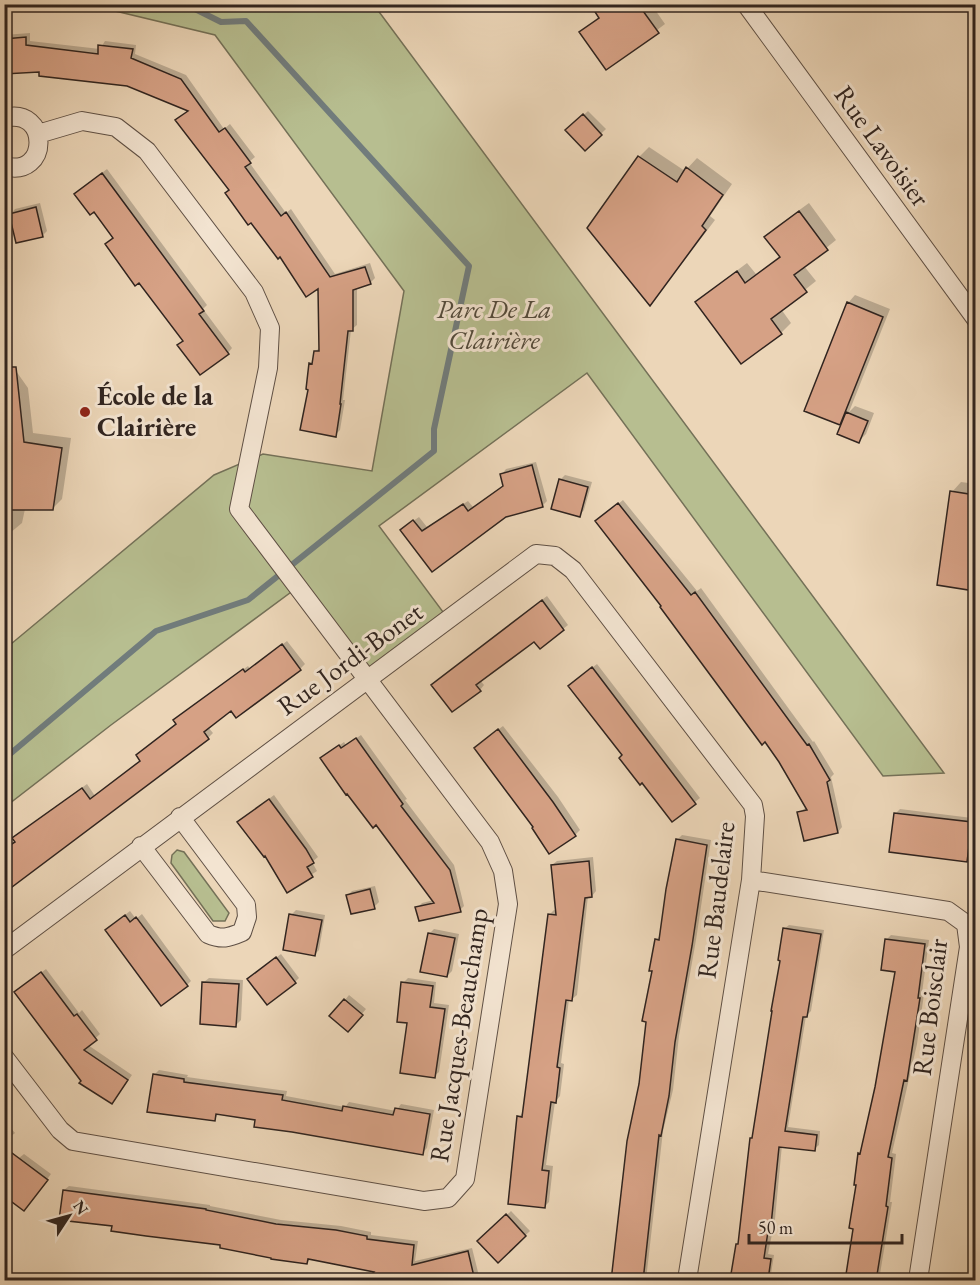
<svg xmlns="http://www.w3.org/2000/svg" width="980" height="1285" font-family="'EB Garamond',serif">
<style>
.green{fill:#b7be90;stroke:#747158;stroke-width:1.5}
.shadow{fill:#0003}
.lines{fill:none;stroke-linecap:round;stroke-linejoin:round}
.stream{stroke:#717c7c;stroke-width:6}
.building{fill:#d6a185;stroke:#30241f;stroke-width:1.5}
.street-casing{stroke:#5f5045;stroke-width:20}
.street{stroke:#f3e4d1;stroke-width:18}
.poi-dot{fill:#8f2418;stroke:#f3e4d1;stroke-width:2}
.labels{text-anchor:middle;stroke-width:6;stroke-linejoin:round;paint-order:stroke}
.street-label{font-size:27px;fill:#30241f;stroke:#f3e4d1}
.park-label{font-size:27px;font-style:italic;fill:#524a3b;stroke:#f3e4d1}
.poi-label{font-size:27px;font-weight:bold;fill:#30241f;stroke:#f3e4d1;text-anchor:start}
</style>
<rect width="100%" height="100%" fill="#ecd6b8"/>
<filter id="stains"><feTurbulence type="fractalNoise" baseFrequency=".00333" numOctaves="4"/><feColorMatrix values="0 0 0 0 .2 0 0 0 0 .09 0 0 0 0 .02 0 0 0 .5 -.17"/></filter>
<radialGradient id="worn" r=".72"><stop offset=".6" stop-color="#630" stop-opacity="0"/><stop offset="1" stop-color="#630" stop-opacity=".3"/></radialGradient>
<path class="green" d="M86,4L374,5L944,773L883,776L587,373L379,526L449,620L368,680L298,587L111,725L5,807V649L214,475L263,454L372,471L404,291L215,35Z
M177,850L184,852L229,913L225,921H213L171,863L172,855Z"/>
<path class="shadow" d="M592,4H651L665,24L607,68L581,32L600,16Z
M30,33V41L100,49L105,41L136,45L135,54L186,75L224,129L230,124L255,157L249,162L286,213L291,209L335,274L370,263L375,278L370,283L357,287V325L351,330L343,400H345L340,430L335,435L309,388L310,364L314,360L315,352L320,347V286L230,189L190,110L127,84L41,70L4,72V35Z
M588,111L606,129L585,149L568,130Z
M649,147L685,171L697,158L732,184L710,216L715,220L659,294L650,303L639,157Z
M107,169L207,305L203,309L232,348L228,353L184,340L81,189Z
M40,203L47,231L42,236L11,214L15,209Z
M809,203L836,240L804,266L816,281L781,309L791,323L781,333L741,362L697,302L707,293L747,263L756,274L780,256L766,237L776,227Z
M855,295L890,309L849,412L855,406L874,413L866,434L859,441L845,418L840,423L848,303Z
M4,354L28,388L33,433L71,438L62,499L52,509H25L22,523L4,538Z
M536,462L547,501L542,506L505,515L432,570L406,526L419,517L427,527L468,501L473,507L505,485L502,474L506,469Z
M565,475L592,482L584,510L580,515L553,508L561,479Z
M961,482L976,484V589L939,584L952,492Z
M623,500L697,591L701,588L813,742L814,741L834,774L831,777L842,827L838,832L805,839L799,812L807,807L780,761L602,517Z
M547,596L568,625L563,629L540,647L534,640L480,680L484,685L480,690L437,681Z
M287,641L305,664L300,669L236,716L231,709L208,727L213,733L208,738L4,890L19,834L87,784L95,796L142,761L178,723L180,715L248,666L250,669Z
M597,664L700,798L672,820L624,755L575,681Z
M503,726L558,797L580,830L575,835L535,827L480,743Z
M361,735L407,799L405,800L454,865L464,906L460,910L417,908L422,903L434,900L327,754L344,742L346,745Z
M274,795L318,857L312,862L317,871L287,891L244,818Z
M900,809L972,818L966,857H969L976,818L971,855L966,860L895,814Z
M682,835L711,840L696,940L679,1036L673,1090L663,1131L646,1280H612L640,1084L656,940L661,935L678,839Z
M593,857L596,891L592,896H588L577,995L572,999H569L561,1063L564,1064L560,1096L555,1102L546,1165L553,1166L549,1202L544,1207L519,1117L523,1112L549,915L554,910L557,911L552,865L557,861Z
M375,886L379,902L374,907L348,895L352,891Z
M296,910L325,915L319,950L315,954L291,915Z
M130,911L136,919L142,914L191,981L187,985L111,926Z
M789,925L824,930L811,1011L806,1016L788,1127L820,1131L819,1145L814,1149L782,1145L775,1219L768,1254L774,1255L770,1280H732L738,1245L740,1243L751,1139L753,1137L782,959L784,929Z
M434,929L459,934L452,971L447,976L429,934Z
M891,935L929,940L922,993L924,994L917,1044L892,1153L896,1154L890,1202H892L879,1280H848L858,1184L859,1154L862,1151L876,1087L896,970L886,940Z
M281,954L299,978L295,982L254,975Z
M46,969L79,1013L82,1010L100,1034L88,1045L132,1075L116,1098L83,1081L21,988Z
M209,978L243,980L241,1020L236,1025L204,982Z
M408,978L436,982L434,1003L449,1005L439,1072L434,1076L408,1022L403,983Z
M349,995L366,1009L352,1026L345,1000Z
M159,1070L188,1075L187,1077L287,1091L286,1096L345,1107L349,1102L396,1111L401,1104L434,1110L427,1148L422,1153L257,1118L219,1113L214,1120L155,1074Z
M4,1120L15,1133L4,1142Z
M24,1154L51,1174L29,1204L19,1158Z
M69,1186L210,1205V1206L281,1220L341,1226L371,1232V1235L418,1241L415,1261L472,1248L479,1276L475,1280H398L376,1270L311,1258L307,1263L222,1244L114,1225L64,1190Z
M511,1211L530,1231L498,1261L480,1241Z"/>
<g class="lines">
<path class="stream" d="M4,759L156,631L248,600L434,451V429L469,266L246,21L221,22L185,4"/>
</g>
<path class="building" d="M590,4H638L659,33L606,70L579,32L599,18Z
M26,37V45L98,54V45L133,49L131,58L181,79L219,132L225,128L251,163L245,167L281,216L286,212L330,277L365,267L371,284L353,290V331H348L340,404H341L336,437L300,430L308,390L306,389L309,363L312,364L314,351H319L318,289L306,297L280,257L278,259L251,223L248,225L225,193L229,190L175,120L188,111L127,86L39,76V72L4,74V39Z
M583,114L602,135L585,151L565,130Z
M638,156L677,182L686,167L723,195L702,226L706,230L650,306L587,228Z
M102,173L204,311L199,314L229,354L200,375L177,345L183,341L139,283L135,286L105,244L113,238L94,212L90,215L74,194Z
M36,207L43,237L16,243L9,214Z
M799,211L828,250L794,275L807,292L771,319L782,334L741,364L695,302L737,271L745,283L780,257L764,237Z
M847,302L883,317L840,425L804,411Z
M4,367H16L24,442L62,448L53,510H4Z
M846,412L868,421L859,443L837,434Z
M532,465L543,507L506,517L432,572L400,530L413,520L422,531L463,504L468,511L503,486L500,474Z
M559,479L588,487L580,517L551,509Z
M950,491L975,495V591L937,585Z
M618,503L691,595L695,592L807,745L809,744L830,780L827,782L838,833L804,841L797,812L807,810L779,762L765,742L762,745L660,607L661,606L595,521Z
M542,600L564,630L540,649L534,642L476,685L481,691L452,712L431,685Z
M282,644L301,670L236,718L231,711L204,732L209,739L4,893V849L15,842L12,838L82,788L90,799L140,761L136,755L176,724L173,720L243,669L245,672Z
M592,667L696,804L672,822L642,783L640,785L619,758L622,755L568,686Z
M498,729L553,802L576,836L549,854L532,828L533,827L474,748Z
M356,738L403,804L401,806L450,870L461,912L419,921L415,907L434,903L376,825L373,828L347,794L346,795L320,758L339,745L341,748Z
M269,799L306,849L314,863L307,867L313,877L287,893L265,856L264,857L237,822Z
M894,813L972,822L967,862L889,852Z
M676,839L707,845L692,946L675,1042L669,1096L661,1136L659,1135L643,1281H611L627,1141L639,1084L646,1022L642,1021L652,971H649L655,939L659,940L666,889Z
M589,861L592,897L585,898L572,1001L566,1000L557,1067L560,1068L556,1103L551,1102L542,1170L549,1171L545,1208L508,1204L517,1116L522,1117L548,914L556,915L551,865Z
M370,889L375,909L351,914L346,895Z
M289,914L322,920L315,956L283,950Z
M125,915L130,922L136,917L188,986L161,1006L105,930Z
M783,928L821,934L807,1017H803L785,1131L817,1135L815,1151L779,1147L771,1225H769L764,1258L771,1259L768,1280L731,1274L736,1244H738L750,1138H752L772,1011H771L780,961L778,960Z
M428,933L455,938L447,977L420,972Z
M885,939L925,944L918,998H920L907,1081L904,1080L888,1157L892,1158L886,1206L888,1207L876,1281H845L853,1229L849,1228L856,1185H854L858,1153L860,1154L875,1087L895,972L881,970Z
M276,957L296,983L267,1005L247,979Z
M41,972L74,1016L77,1014L97,1040L84,1050L128,1080L112,1104L79,1083L81,1081L14,992Z
M202,982L239,984L236,1027L200,1024Z
M401,982L433,986L430,1007L445,1009L435,1078L400,1073L407,1023L397,1022Z
M344,999L363,1015L348,1032L329,1016Z
M153,1074L184,1079V1082L283,1095L282,1100L342,1111L343,1106L393,1115L395,1108L430,1114L423,1155L292,1132L254,1127L255,1120L216,1114L215,1121L147,1112Z
M4,1147L48,1180L24,1211L4,1196Z
M63,1190L206,1209V1210L276,1224L336,1230L367,1236V1239L414,1245L412,1265L468,1251L475,1281H373L372,1274L374,1272L308,1259L307,1264L271,1259V1258L220,1248V1245L146,1236L111,1231L112,1226L59,1220Z
M506,1214L526,1236L498,1263L477,1241Z"/>
<g class="lines">
<g class="street-casing">
<path id="street" d="M746,4L976,319
M4,118C50,106 50,179 4,166
M141,846L208,934C222,940 228,938 242,932L247,917L246,905L180,817
M751,880L948,911L966,924L969,947L918,1280
M4,950L536,554L555,556L573,570L753,805L755,816L751,880L687,1280
M4,1057L60,1130L73,1141L424,1201L448,1198L465,1179L508,904L503,871L490,842L239,509L268,368L270,328L254,292L147,151L116,127L82,121L38,134"/>
</g>
<use href="#street" class="street"/>
</g>
<circle class="poi-dot" cx="85" cy="412" r="6"/>
<g class="labels">
<g class="street-label">
<text transform="translate(882 146) rotate(54)" y="9">Rue Lavoisier</text>
<text transform="translate(350 659) rotate(-36)" y="9">Rue Jordi-Bonet</text>
<text transform="translate(716 900) rotate(-83)" y="9">Rue Baudelaire</text>
<text transform="translate(930 1007) rotate(-83)" y="9">Rue Boisclair</text>
<text transform="translate(459 1035) rotate(-81)" y="9">Rue Jacques-Beauchamp</text>
</g>
<g class="park-label">
<text x="494" y="318">Parc De La<tspan x="494" dy="31">Clairière</tspan></text>
</g>
<g class="poi-label">
<text x="97" y="405">École de la<tspan x="97" dy="31">Clairière</tspan></text>
</g>
</g>
<rect width="980" height="1285" fill="none" stroke="#ecd6b8" stroke-width="24"/>
<rect x="6" y="6" width="968" height="1273" fill="none" stroke="#30241f" stroke-width="3"/>
<rect x="12" y="12" width="956" height="1261" fill="none" stroke="#30241f" stroke-width="1.5"/>
<g transform="translate(69 1216) rotate(54)" stroke="#f3e4d1" stroke-width="4.5" paint-order="stroke">
<path d="M0-4.5L10 22L0 15L-10 22Z" fill="#30241f"/>
<text y="-9" font-size="16" font-weight="bold" text-anchor="middle" fill="#30241f">N</text>
</g>
<path d="M749 1234v9h153v-9" fill="none" stroke="#30241f" stroke-width="3"/>
<text x="758" y="1234" font-size="18" fill="#30241f" stroke="#f3e4d1" stroke-width="4.5" paint-order="stroke">50 m</text>
<rect width="100%" height="100%" filter="url(#stains)"/>
<rect width="100%" height="100%" fill="url(#worn)"/>
</svg>
